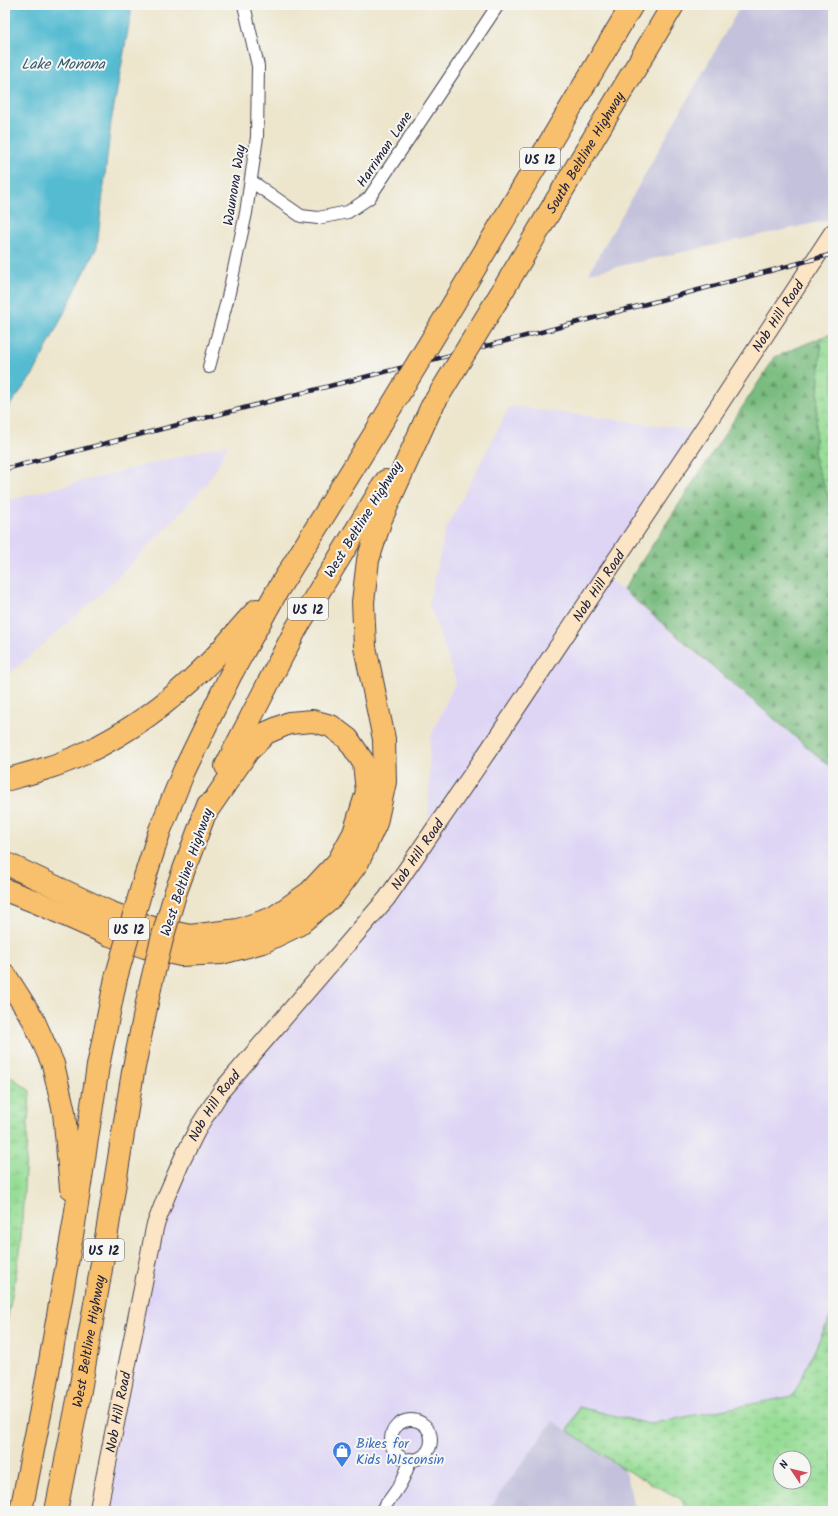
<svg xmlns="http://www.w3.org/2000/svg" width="838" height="1516" font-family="Kalam,sans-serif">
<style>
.built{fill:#ded5f5}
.industrial{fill:#c3c1db}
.forest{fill:url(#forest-firs);stroke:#4e6f5d}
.wetland{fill:url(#wetland-marsh);stroke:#5c8068;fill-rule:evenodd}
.water{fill:#54bbd1;stroke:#3b6e86}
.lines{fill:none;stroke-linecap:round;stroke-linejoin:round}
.street-casing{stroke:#403f51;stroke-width:14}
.secondary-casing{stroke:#403f51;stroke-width:19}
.highway-casing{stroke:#403f51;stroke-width:24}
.street{stroke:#fff;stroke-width:12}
.secondary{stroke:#fce5c4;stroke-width:17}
.highway{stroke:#f8bf6c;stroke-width:22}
.rail-casing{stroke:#22223b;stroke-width:4.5}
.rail{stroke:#f6f6f2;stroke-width:3;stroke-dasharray:9;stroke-linecap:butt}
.highway-bridge-casing{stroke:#403f51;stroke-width:24;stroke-linecap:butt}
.highway-bridge{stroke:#f8bf6c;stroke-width:22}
.labels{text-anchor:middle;stroke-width:4;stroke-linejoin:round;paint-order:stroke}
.shield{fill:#f6f6f2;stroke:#626272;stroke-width:1}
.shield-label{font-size:13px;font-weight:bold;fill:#22223b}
.street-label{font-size:14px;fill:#22223b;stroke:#f6f6f2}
.shop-label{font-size:14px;fill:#366cbe;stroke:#f6f6f2;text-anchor:start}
.water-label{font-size:15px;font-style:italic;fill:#345870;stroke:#f6f6f2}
</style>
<defs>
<pattern id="forest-firs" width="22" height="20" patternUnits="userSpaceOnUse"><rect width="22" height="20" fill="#79bc7f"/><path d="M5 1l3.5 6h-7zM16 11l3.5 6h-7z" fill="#639869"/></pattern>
<pattern id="wetland-marsh" width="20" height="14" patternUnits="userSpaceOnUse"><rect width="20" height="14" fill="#97dd96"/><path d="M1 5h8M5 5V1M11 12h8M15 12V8" fill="none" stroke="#82bd82"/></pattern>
</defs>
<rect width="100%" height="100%" fill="#f6f6f2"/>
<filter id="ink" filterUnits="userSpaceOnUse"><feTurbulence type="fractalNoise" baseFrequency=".025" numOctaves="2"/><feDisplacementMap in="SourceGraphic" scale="8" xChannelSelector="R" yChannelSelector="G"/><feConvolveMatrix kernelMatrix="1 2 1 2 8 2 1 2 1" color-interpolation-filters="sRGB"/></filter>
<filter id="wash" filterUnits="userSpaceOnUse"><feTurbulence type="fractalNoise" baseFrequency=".012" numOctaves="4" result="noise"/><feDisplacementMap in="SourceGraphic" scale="16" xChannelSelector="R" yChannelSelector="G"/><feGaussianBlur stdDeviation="0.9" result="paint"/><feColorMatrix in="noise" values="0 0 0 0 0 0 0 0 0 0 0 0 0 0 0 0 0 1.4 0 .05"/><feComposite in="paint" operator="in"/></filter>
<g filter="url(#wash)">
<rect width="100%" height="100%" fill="#ede6cd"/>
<path class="built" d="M510,406L702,431L605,576L833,769V1311L793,1396L649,1424L579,1407L568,1431L553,1421L487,1511H98L146,1270L199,1126L428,840L430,738L456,681L429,603L445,531Z
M228,444L217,467L204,487L167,527L104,591L5,678V501Z"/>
<path class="industrial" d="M741,5H833V219L589,273Z
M553,1421L624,1469L636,1511H487Z"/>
<path class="forest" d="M822,337L814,458L833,509V769L623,590L775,357Z"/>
<path class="wetland" d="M833,334V509L814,458L822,337Z
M5,1072L30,1091L20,1252L5,1332Z
M833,1311V1511H688L681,1499L624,1469L568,1431L579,1407L649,1424L793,1396ZM780,1458H804V1482H780Z"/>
<path class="water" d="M5,5H131V14L111,122L97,247L34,373L5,412Z"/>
</g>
<g filter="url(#ink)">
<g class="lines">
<g class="street-casing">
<path id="street" d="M251,181L301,216L318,218L348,212L369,198L498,5
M209,367L228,297L246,213L257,137L258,66L244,5
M391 1440a20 20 0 1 1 40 0a20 20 0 1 1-40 0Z
M381,1511C394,1494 405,1481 410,1459"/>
</g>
<g class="secondary-casing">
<g id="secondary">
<path id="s1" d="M98,1511L155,1226L166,1197L182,1160L199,1126L222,1090L387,898L488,751L702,431L833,232"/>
</g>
</g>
<g class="highway-casing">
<g id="highway">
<path id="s2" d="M497,300L673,5"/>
<path d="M448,313L632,5"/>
<path d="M226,766L296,629L386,481"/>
<path d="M5,780C31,773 58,766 83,754C128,733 170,702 206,666C224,649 239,628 257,610"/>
<path d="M5,863L109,912L153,928L190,936L238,930L273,918L310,892L338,862L354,833L367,792L364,763L348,739L331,726L313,721L289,723L266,733L248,751L202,818"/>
<path d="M144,880L160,830L184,771L230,676L277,591L380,425"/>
<path d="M5,890L36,902L110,935L145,947L181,955L222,953L263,942L298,925L333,896L358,862L376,823L385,782L384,739L365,647L363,602L368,560L381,519L431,408"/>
<path d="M176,891L208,805"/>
<path d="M5,975L33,1019L53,1064L64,1112L71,1188"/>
<path d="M21,1511L46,1384L74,1224L98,1066L116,978"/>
<path id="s3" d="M56,1511L80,1390L100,1275L133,1072L150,988"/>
</g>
</g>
<use href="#street" class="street"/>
<use href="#secondary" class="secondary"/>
<use href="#highway" class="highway"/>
<g class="rail-casing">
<path id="rail" d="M5,469L545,331L833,254"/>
</g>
<use href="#rail" class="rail"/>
<g class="highway-bridge-casing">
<path id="highway-bridge" d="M431,408L497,300
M380,425L448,313
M116,978L144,880
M150,988L162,939L176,891"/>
</g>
<use href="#highway-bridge" class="highway-bridge"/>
</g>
</g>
<defs>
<g id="shop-pin" transform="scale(1)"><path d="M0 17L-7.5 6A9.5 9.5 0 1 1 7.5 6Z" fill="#3f7fe0" stroke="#f6f6f2"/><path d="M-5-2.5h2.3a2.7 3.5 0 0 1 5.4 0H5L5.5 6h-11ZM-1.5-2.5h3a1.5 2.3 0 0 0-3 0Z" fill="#fff"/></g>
</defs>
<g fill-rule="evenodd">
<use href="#shop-pin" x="342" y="1451"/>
</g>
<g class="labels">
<g class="shield">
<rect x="520" y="148" width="40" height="22" rx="3"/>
<rect x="288" y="598" width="40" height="22" rx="3"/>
<rect x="109" y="918" width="40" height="22" rx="3"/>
<rect x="84" y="1239" width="40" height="22" rx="3"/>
</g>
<g class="shield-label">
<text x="540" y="164">US 12</text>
<text x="308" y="614">US 12</text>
<text x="129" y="934">US 12</text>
<text x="104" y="1255">US 12</text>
</g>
<g class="street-label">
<text transform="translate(384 149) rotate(-56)" y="5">Harriman Lane</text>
<text dy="5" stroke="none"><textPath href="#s2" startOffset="172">South Beltline Highway</textPath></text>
<text transform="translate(234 185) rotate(-81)" y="5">Waunona Way</text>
<text dy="5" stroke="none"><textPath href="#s1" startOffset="1397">Nob Hill Road</textPath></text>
<text transform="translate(363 519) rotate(-58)" y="5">West Beltline Highway</text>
<text dy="5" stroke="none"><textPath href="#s1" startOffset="1073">Nob Hill Road</textPath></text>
<text dy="5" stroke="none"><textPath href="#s1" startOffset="749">Nob Hill Road</textPath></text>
<text transform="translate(186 872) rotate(-71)" y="5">West Beltline Highway</text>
<text dy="5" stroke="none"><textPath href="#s1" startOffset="425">Nob Hill Road</textPath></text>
<text dy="5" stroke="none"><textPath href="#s3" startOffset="173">West Beltline Highway</textPath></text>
<text dy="5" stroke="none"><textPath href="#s1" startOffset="101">Nob Hill Road</textPath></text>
</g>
<g class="shop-label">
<text x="356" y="1448">Bikes for<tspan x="356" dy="16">Kids WIsconsin</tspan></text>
</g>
<g class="water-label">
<text x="63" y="69">Lake Monona</text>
</g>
</g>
<rect width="838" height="1516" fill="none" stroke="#f6f6f2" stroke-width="20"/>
<g transform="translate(792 1470) rotate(305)"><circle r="19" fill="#f6f6f2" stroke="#a1a1a9"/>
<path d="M0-3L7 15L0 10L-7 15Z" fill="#d1495b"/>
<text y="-6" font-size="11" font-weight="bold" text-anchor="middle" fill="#22223b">N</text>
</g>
</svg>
